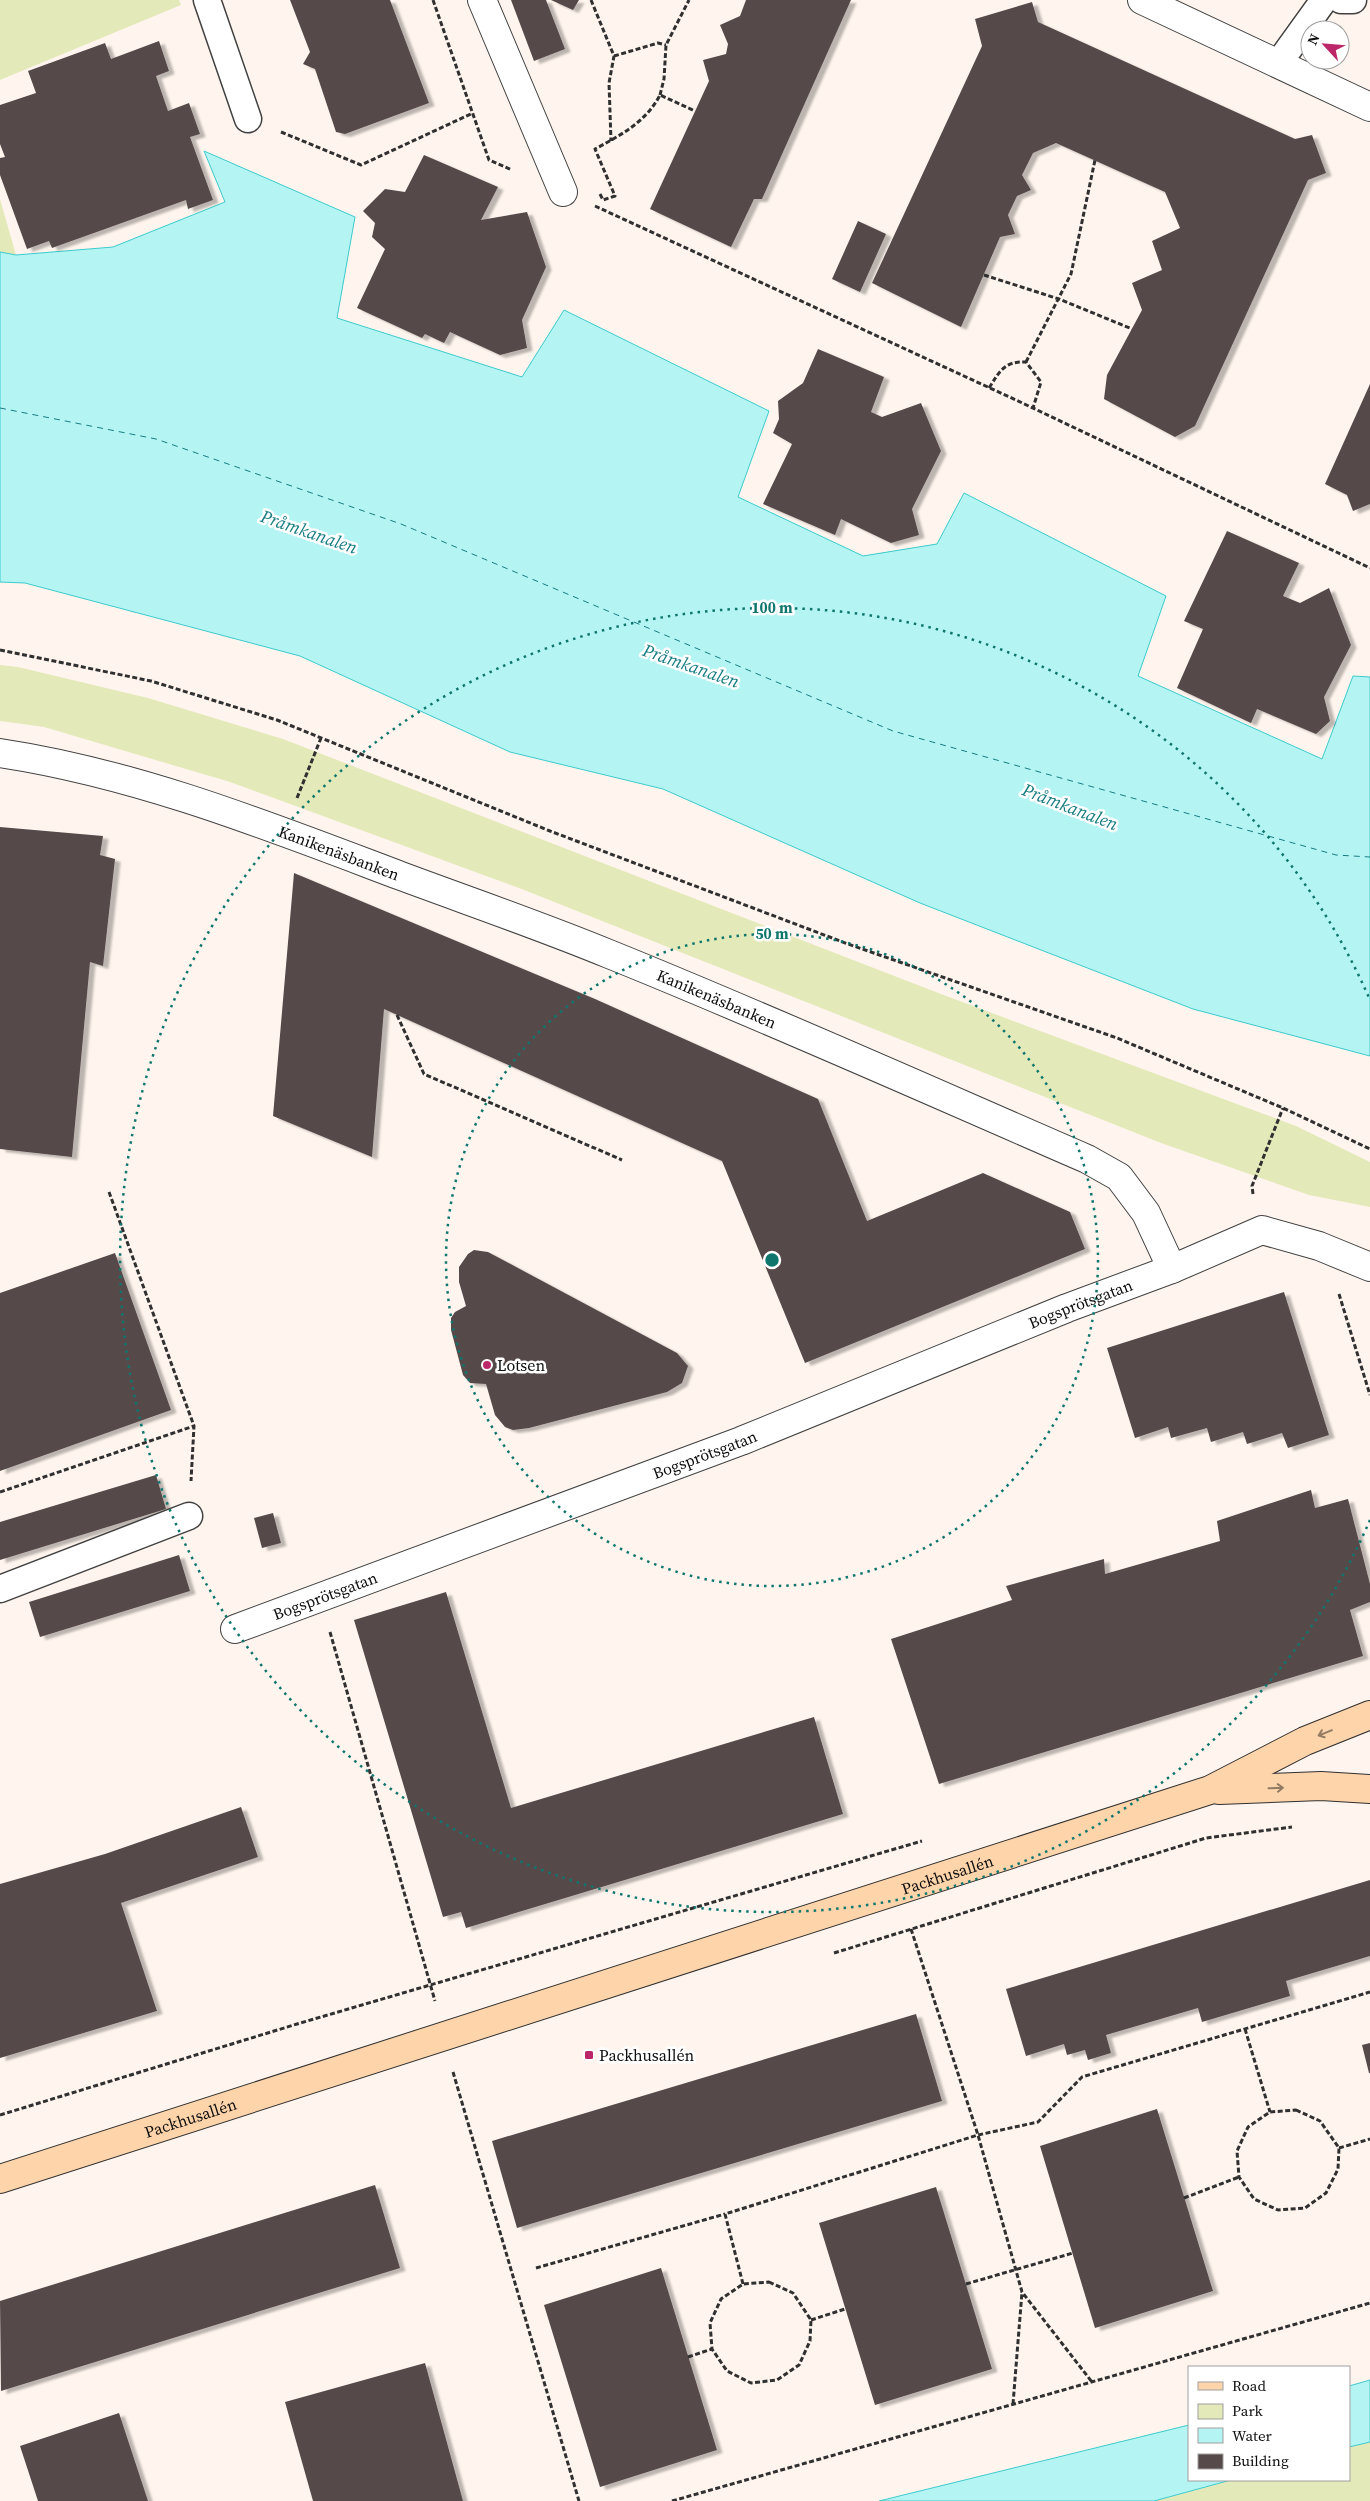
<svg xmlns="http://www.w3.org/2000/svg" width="1370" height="2501" font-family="'Source Serif 4',serif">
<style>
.green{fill:#e4e9b9}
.water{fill:#b4f5f4;stroke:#3ccacb}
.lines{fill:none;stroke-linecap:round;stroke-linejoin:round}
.ferry{stroke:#177d82;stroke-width:1;stroke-dasharray:6 5;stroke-linecap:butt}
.building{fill:#564a4a;filter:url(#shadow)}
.lane-casing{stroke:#414141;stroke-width:29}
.street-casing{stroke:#414141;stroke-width:30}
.secondary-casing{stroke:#303030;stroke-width:30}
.path{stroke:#303030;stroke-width:3;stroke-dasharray:5 2.5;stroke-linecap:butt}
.lane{stroke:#fff;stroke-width:26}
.street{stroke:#fff;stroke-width:28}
.secondary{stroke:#fed4ab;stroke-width:28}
.oneway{stroke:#927b64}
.ring{fill:none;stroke:#0f766e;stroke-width:2.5;stroke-dasharray:2.5 5}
.poi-dot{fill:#bc2769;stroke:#fff;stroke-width:2}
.labels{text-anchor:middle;stroke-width:5;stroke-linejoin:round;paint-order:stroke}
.street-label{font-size:16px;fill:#0e0e0e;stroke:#fff}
.poi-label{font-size:16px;fill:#0e0e0e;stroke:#fff;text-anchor:start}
.water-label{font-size:18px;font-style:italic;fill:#177d82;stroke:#fff}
.centre{fill:#0f766e;stroke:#fff;stroke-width:2.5}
.ring-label{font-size:15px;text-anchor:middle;font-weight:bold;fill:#0f766e;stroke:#fff;stroke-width:5;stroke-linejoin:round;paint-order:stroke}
</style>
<defs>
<filter id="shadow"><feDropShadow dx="5.5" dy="3" stdDeviation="1" flood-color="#0004"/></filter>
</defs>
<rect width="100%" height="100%" fill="#fff5ee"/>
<path class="green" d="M0,0H179L181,5L0,80Z
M0,199L16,255L0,252Z
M0,665L18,667L148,698L283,739L941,994L1296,1126L1370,1162V1207L1309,1195L1161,1143L519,888L230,782L44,727L0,721Z
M1370,2442V2501H1154L1231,2480H1349V2447Z"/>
<path class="water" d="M204,151L355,217L337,318L522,377L564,310L769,411L738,497L863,556L937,544L964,493L1166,596L1138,676L1322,759L1353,676L1370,677V1056L1193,1009L920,903L663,789L510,752L300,656L25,583L0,582V252L16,255L113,247L225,202Z
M1370,2380V2442L1349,2447V2386Z
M1189,2425V2480H1231L1154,2501H879Z"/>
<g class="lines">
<path class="ferry" d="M0,408L156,439L401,524L893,731L1336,855L1370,857"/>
</g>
<path class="building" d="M290,0H390L429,103L345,134L336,132L315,69L303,64L310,52Z
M511,0H546L565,49L534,61Z
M551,0H579L573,10Z
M746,0H851L762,199H754L731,247L650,209L709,81L703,60L726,54L728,44L720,25L740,16Z
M1032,2L1038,22L1295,139L1312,135L1326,173L1308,180L1195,426L1175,437L1104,399L1107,375L1142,310L1132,283L1162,270L1152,241L1180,228L1165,192L1056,143L1033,153L1022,175L1031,190L1017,196L1008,215L1015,234L1000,237L961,327L872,283L982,46L975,19Z
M159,41L169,71L156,76L168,111L189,103L200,134L190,137L213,200L188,209L186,200L52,248L49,241L27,249L0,175V158L5,157L0,144V105L36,93L28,71L105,43L111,59Z
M424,155L498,187L481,220L527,212L546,267L522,320L527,348L500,355L450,332L444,343L425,334L422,338L357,308L385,249L372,237L375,223L363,211L385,189L405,192Z
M858,221L886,234L860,292L832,279Z
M818,349L884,377L871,412L882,417L921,403L941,451L912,509L919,535L891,543L841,519L835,535L763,504L792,444L773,433L779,419L778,401L803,383Z
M1370,384V504L1353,511L1347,495L1325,484Z
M1227,531L1299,563L1283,596L1300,603L1329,588L1351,645L1324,697L1330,721L1316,734L1257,709L1251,723L1177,688L1203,629L1184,621Z
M0,827L103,836L100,855L115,859L103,966L90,962L72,1157L0,1149Z
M294,873L595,999L818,1099L867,1221L983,1173L1070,1212L1085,1249L805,1363L722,1161L384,1009L372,1157L273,1116Z
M474,1250L488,1252L677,1353L688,1366L682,1383L667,1392L529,1428L513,1430L505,1427L495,1415L486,1384L470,1383L463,1375L451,1330V1318L455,1312L466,1306L459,1282V1267L468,1254Z
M115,1253L171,1410L0,1471V1293Z
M1284,1292L1329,1435L1288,1448L1282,1433L1247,1444L1243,1432L1211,1442L1207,1428L1171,1438L1168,1427L1135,1438L1107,1348Z
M156,1475L166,1509L0,1560V1522Z
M1311,1490L1315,1508L1348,1499L1370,1584V1602L1350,1610L1363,1656L939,1784L891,1639L1012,1600L1006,1586L1104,1559L1105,1574L1220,1541L1217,1521Z
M273,1513L281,1543L262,1548L254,1518Z
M179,1555L190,1591L40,1637L29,1602Z
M446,1592L511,1808L814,1717L843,1814L466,1928L461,1912L443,1917L354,1620Z
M241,1807L258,1857L121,1903L157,2011L0,2058V1884L105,1854Z
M1370,1880V1956L1286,1981L1290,1996L1202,2022L1198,2008L1106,2035L1111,2053L1088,2060L1085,2050L1067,2055L1064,2044L1026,2056L1006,1989Z
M916,2014L942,2101L517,2228L492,2141Z
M1370,2043V2073H1369L1362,2045Z
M1157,2109L1213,2291L1095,2328L1040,2146Z
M375,2185L400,2268L1,2391L0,2301Z
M936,2187L992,2369L875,2405L819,2223Z
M661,2268L717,2450L600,2487L544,2305Z
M425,2363L463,2501H313L285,2402Z
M119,2413L148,2501H38L20,2446Z"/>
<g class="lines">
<g class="lane-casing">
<path id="lane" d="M207,0L248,119
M1341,0H1353
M1278,64L1324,0
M0,1589L189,1516"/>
</g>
<g class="street-casing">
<g id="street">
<path d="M482,0L563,192"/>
<path d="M1142,0L1370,107"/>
<path id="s1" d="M0,753C139,774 271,827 401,876C471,902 541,926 609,954C770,1019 928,1090 1087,1159L1119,1177L1146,1213L1172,1269"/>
<path id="s2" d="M235,1629L741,1441L1067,1308L1172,1269L1262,1230L1319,1246L1370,1267"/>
</g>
</g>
<g class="secondary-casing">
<g id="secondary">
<path d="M1219,1790L1321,1786L1370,1789"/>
<path id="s3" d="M0,2179L1210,1790L1305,1741L1370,1715"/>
</g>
</g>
<path class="path" d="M433,0L489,160L512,170
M591,0L614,56L609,83L611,141
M614,56L658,43L666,45
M660,95L664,79L666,45L689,0
M281,132L361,165L473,113
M600,194L603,200L615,196L595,149C621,135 646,122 660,95L695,111
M595,206L1016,400L1370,568
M984,275L1059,299L1132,329
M1026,362L1071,274L1095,160
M989,388C1000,371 1004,361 1026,362L1041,382L1033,408
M0,650L151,681L277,720L550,831L848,944L1117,1038L1283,1108L1370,1149
M297,798L321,738
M397,1015L424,1074L622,1160
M109,1192L194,1426L191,1481
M1253,1194L1252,1186L1283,1108
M1339,1294L1370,1395
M0,1492L194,1426
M330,1632L435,2001
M911,1929L978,2135L1022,2292L1092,2382
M834,1953L1206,1838L1292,1827
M1245,2029L1270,2112
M453,2072L579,2501
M1296,2110L1320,2121L1339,2148L1338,2169L1326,2193L1305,2208L1278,2210L1254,2199L1239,2177L1237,2151L1248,2127L1270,2112Z
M0,2115L297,2024L922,1841
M1339,2148L1370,2139
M1184,2198L1239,2177
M536,2268L725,2214
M769,2282L793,2293L811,2320L810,2341L799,2365L777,2380L751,2383L727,2371L712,2349L710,2323L721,2299L743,2284Z
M743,2284L725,2214L978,2135L1038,2122L1082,2077L1370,1992
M966,2284L1073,2253
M811,2320L845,2309
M688,2357L712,2349
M1013,2404L1022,2292
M672,2501L1370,2303"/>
<use href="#lane" class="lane"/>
<use href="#street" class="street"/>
<use href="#secondary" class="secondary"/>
</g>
<defs><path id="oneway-shaft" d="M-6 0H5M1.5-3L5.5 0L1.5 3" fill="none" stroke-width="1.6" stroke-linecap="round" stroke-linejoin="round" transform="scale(1.25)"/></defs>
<g class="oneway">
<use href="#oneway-shaft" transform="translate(1325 1733) rotate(158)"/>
<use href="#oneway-shaft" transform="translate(1276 1788) rotate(-2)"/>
</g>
<g class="ring">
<circle cx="772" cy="1260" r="326"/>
<path d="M1370 1520A652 652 0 1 1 1370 1000"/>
</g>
<g class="poi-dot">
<circle cx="487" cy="1365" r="5"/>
<rect x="584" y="2050" width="10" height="10" rx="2.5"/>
</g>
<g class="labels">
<g class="street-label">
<text dy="6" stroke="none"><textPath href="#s1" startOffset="354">Kanikenäsbanken</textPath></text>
<text dy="6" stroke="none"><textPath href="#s1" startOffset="759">Kanikenäsbanken</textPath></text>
<text dy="6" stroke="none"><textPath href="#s2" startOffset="906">Bogsprötsgatan</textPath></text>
<text dy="6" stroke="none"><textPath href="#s2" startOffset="501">Bogsprötsgatan</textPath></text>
<text dy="6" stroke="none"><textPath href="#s2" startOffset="96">Bogsprötsgatan</textPath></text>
<text dy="6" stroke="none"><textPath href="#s3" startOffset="995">Packhusallén</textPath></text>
<text dy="6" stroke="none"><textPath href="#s3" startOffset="200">Packhusallén</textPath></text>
</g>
<g class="poi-label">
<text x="497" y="1371">Lotsen</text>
<text x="599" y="2061">Packhusallén</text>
</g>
<g class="water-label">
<text transform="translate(309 532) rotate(19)" y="6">Pråmkanalen</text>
<text transform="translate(691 666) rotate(19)" y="6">Pråmkanalen</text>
<text transform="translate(1070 807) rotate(21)" y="6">Pråmkanalen</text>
</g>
</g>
<circle cx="772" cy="1260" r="8" class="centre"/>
<g class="ring-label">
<text x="772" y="613">100 m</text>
<text x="772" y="939">50 m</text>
</g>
<rect x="1188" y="2366" width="162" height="115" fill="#ffffff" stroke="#9f9f9f"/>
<rect x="1198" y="2382" width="25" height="8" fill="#fed4ab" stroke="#9f9f9f"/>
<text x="1232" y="2391" font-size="15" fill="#0e0e0e">Road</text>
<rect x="1198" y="2404" width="25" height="15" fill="#e4e9b9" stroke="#9f9f9f"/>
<text x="1232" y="2416" font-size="15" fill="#0e0e0e">Park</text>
<rect x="1198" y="2428" width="25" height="15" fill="#b4f5f4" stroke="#9f9f9f"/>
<text x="1232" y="2441" font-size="15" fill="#0e0e0e">Water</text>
<rect x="1198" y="2454" width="25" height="15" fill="#564a4a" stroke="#9f9f9f"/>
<text x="1232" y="2466" font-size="15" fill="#0e0e0e">Building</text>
<g transform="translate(1325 45) rotate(296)"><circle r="24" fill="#ffffff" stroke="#9f9f9f"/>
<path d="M0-4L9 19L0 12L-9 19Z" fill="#bc2769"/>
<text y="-8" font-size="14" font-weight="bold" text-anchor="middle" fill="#0e0e0e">N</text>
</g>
</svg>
